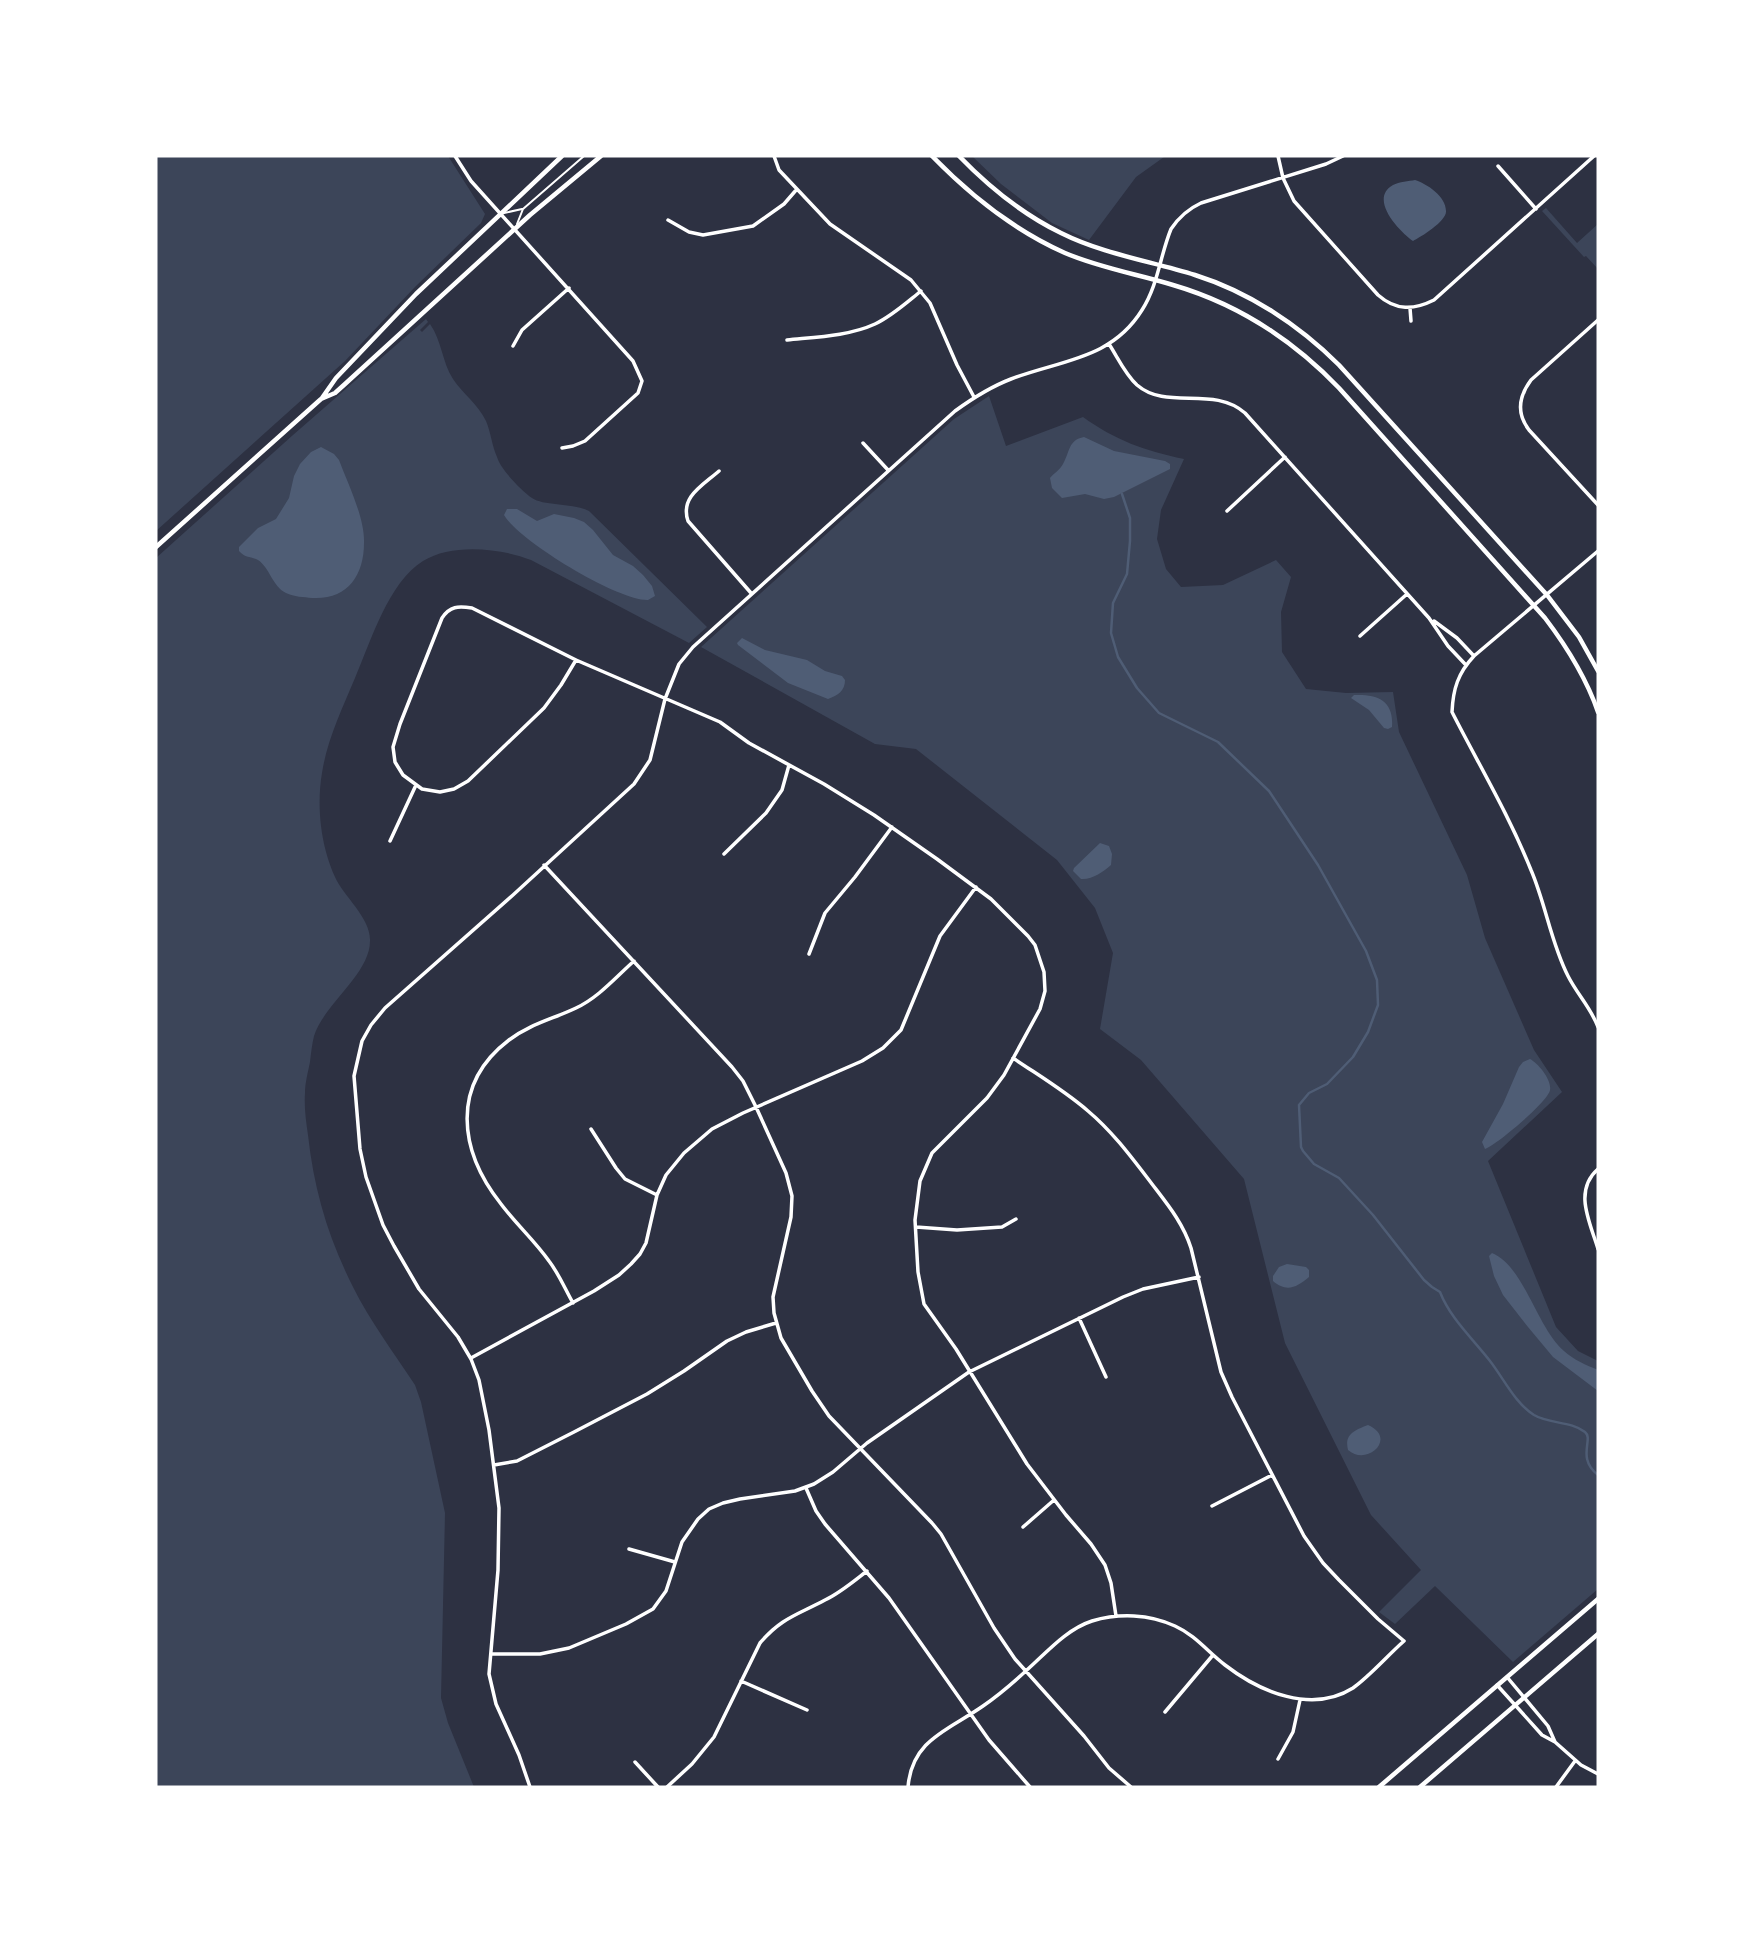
<svg xmlns="http://www.w3.org/2000/svg" width="1754" height="1943" font-family="'Titillium Web',sans-serif">
<style>
.green{fill:#3c4559}
.water{fill:#4f5d75}
.lines{fill:none;stroke-linecap:round;stroke-linejoin:round}
.stream{stroke:#4f5d75;stroke-width:2.5}
.service{stroke:#fff;stroke-width:2}
.minor{stroke:#fff;stroke-width:3.5}
.tertiary{stroke:#fff;stroke-width:4.5}
.secondary{stroke:#fff;stroke-width:4.5}
</style>
<rect width="100%" height="100%" fill="#2d3142"/>
<path class="green" d="M156,156H448L485,214L481,223L415,287L345,361L156,531Z
M972,156H1169L1164,157L1136,177L1089,240L1052,223L1001,184Z
M1546,208L1577,243L1598,224V269L1586,256L1584,257L1542,211Z
M426,319L428,322L420,330L422,332L430,324C442,341 442,362 453,379C463,394 478,404 486,421C491,433 492,446 497,457C501,470 521,490 532,498C543,506 573,503 589,511L707,627L689,643L531,560C500,548 452,543 423,561C388,583 371,641 355,678C342,709 327,740 322,773C319,790 319,809 321,826C323,843 328,862 335,877C344,897 371,918 370,941C370,974 324,1004 314,1036C312,1044 311,1053 310,1062C308,1072 305,1083 305,1093C304,1107 306,1121 308,1135C314,1190 328,1237 353,1287C370,1321 394,1353 415,1385L421,1402L445,1513L441,1698L448,1723L474,1787H156V558L293,435Z
M989,396L1006,446L1083,417C1115,440 1145,451 1184,459L1161,510L1157,539L1166,569L1181,587L1223,585L1276,560L1291,577L1281,612L1282,652L1306,689L1346,693L1393,692L1399,732L1467,875L1485,938L1534,1050L1562,1092L1488,1161L1556,1327L1578,1351L1598,1361V1589L1513,1662L1435,1586L1395,1624L1379,1612L1421,1570L1371,1515L1285,1343L1244,1179L1141,1060L1100,1029L1113,953L1095,908L1057,860L916,749L875,744L701,647L954,419Z"/>
<path class="water" d="M1415,180C1427,184 1446,196 1446,211C1447,221 1421,237 1413,241C1400,232 1368,199 1393,185C1399,182 1409,181 1415,180Z
M1084,437L1114,451L1165,461L1170,464V469L1114,497L1104,499L1085,494L1062,498L1052,488L1050,478C1054,473 1060,470 1063,464C1070,452 1068,440 1084,437Z
M321,447L334,454L339,460C348,484 365,518 364,543C364,576 347,600 312,598C304,597 294,597 286,593C272,586 270,568 258,560C250,556 245,558 239,551V547L258,528L276,519L289,498L294,476L300,464L311,452Z
M507,509H517L537,521L554,514L574,518L584,522L593,530L613,555L633,566L643,575L652,586L655,596L648,600C618,601 519,541 504,515Z
M742,638L765,650L807,660L825,671L842,676L845,680C845,691 838,695 828,699L788,683L738,645L737,643Z
M1354,695C1377,694 1394,700 1392,727L1388,729L1384,728L1369,710L1351,698Z
M1100,843L1109,846L1112,854L1111,865C1103,872 1092,880 1081,879L1073,871L1074,868Z
M1530,1059C1538,1063 1552,1080 1550,1090C1549,1101 1495,1146 1485,1149L1482,1142L1503,1104L1519,1067L1523,1062Z
M1492,1253C1524,1266 1537,1328 1564,1351C1574,1360 1586,1365 1598,1370V1391L1553,1357L1528,1327L1503,1295L1494,1276L1489,1256Z
M1287,1264L1306,1267L1309,1270V1277C1297,1287 1287,1293 1273,1281V1276L1279,1267Z
M1368,1425C1398,1438 1367,1467 1348,1450C1344,1434 1355,1430 1368,1425Z"/>
<g class="lines">
<path class="stream" d="M1122,494L1130,518V541L1127,574L1113,603L1111,633L1118,657L1137,688L1159,713L1218,742L1269,791L1318,865L1366,951L1377,980L1378,1005L1368,1032L1353,1057L1327,1084L1309,1093L1299,1105L1301,1147L1303,1151L1314,1164L1339,1178L1373,1215L1424,1280L1432,1287L1440,1292C1450,1318 1473,1339 1490,1361C1504,1379 1515,1403 1534,1415C1549,1424 1571,1421 1585,1432C1594,1439 1576,1458 1598,1475"/>
<path class="service" d="M504,213L522,209
M517,224L523,209L584,156"/>
<path class="minor" d="M455,156L471,181L633,361L642,381L638,393L585,441L573,446L562,448
M774,156L779,170L830,224L911,280L930,303L957,365L974,397
M1278,156L1283,178L1294,201L1378,295C1396,311 1414,310 1434,300L1594,156
M1498,166L1536,209
M668,220L689,232L703,235L753,226L784,204L797,189
M1410,308L1411,321
M1598,320L1531,380C1519,396 1516,413 1529,430L1598,505
M787,340C816,337 849,336 875,324C892,316 906,303 921,291
M1109,344C1118,358 1125,374 1137,385C1167,411 1213,385 1245,413L1429,618L1448,646L1465,664
M513,346L522,330L569,288
M863,443L888,470
M719,471C702,486 680,497 688,521L751,593
M1227,511L1285,457
M1598,551L1474,656C1458,673 1453,689 1452,712C1479,765 1509,815 1531,870C1546,905 1551,943 1568,976C1577,994 1591,1008 1598,1027
M1434,621L1457,638L1474,656
M1360,636L1407,594
M576,660L561,685L544,708L468,781L454,789L440,792L422,789L403,775L395,762L393,747L400,724L442,618C450,606 458,606 472,608L576,660L720,722L749,743L824,784L874,815L937,859L991,899L1028,936L1035,945L1044,972L1045,991L1040,1009L1004,1075L987,1098L932,1153L920,1181L915,1220L918,1272L924,1304L956,1349L1027,1464L1066,1515L1091,1544L1105,1565L1111,1583L1116,1616
M390,841L416,785
M724,854L766,813L782,790L789,765
M544,865L732,1067L743,1081L756,1107L786,1173L792,1196L791,1217L773,1297L774,1313L781,1338L812,1391L829,1416L932,1523L941,1534L994,1628L1015,1659L1084,1736L1109,1768L1131,1787
M809,954L825,913L855,877L892,827
M591,1129L616,1168L625,1179L657,1195
M1598,1169C1573,1191 1590,1222 1598,1249
M916,1227L957,1230L1002,1227L1016,1219
M573,1303C565,1289 559,1274 549,1261C535,1241 516,1224 501,1204C459,1151 450,1085 509,1040C530,1024 553,1019 576,1008C598,998 616,977 634,961
M1079,1318L1106,1377
M471,1358L594,1291L619,1275L631,1264L640,1254L646,1243L657,1195L666,1175L684,1153L712,1129L743,1113L862,1061L883,1048L901,1030L940,936L976,887
M494,1465L517,1461L574,1432L647,1394L684,1371L727,1341L746,1332L776,1323
M806,1488L816,1511L825,1524L889,1598L989,1740L1030,1787
M1212,1506L1272,1475
M1023,1527L1054,1500
M629,1549L675,1562
M491,1654H540L569,1648L626,1624L653,1609L666,1591L682,1542L698,1519L709,1509L723,1503L740,1499L795,1491L814,1484L833,1472L867,1443L969,1372L1123,1297L1143,1289L1199,1277
M1507,1677L1548,1726L1555,1742
M741,1681L807,1710
M1497,1685L1542,1735L1555,1742L1581,1765L1598,1774
M1165,1712L1213,1655
M1278,1759L1293,1732L1300,1700
M635,1762L658,1787
M530,1787L519,1755L496,1704L489,1674L498,1570L499,1508L489,1430L479,1380L471,1359L458,1337L419,1289L394,1246L383,1225L366,1177L360,1149L354,1076L362,1041L371,1025L385,1008L513,895L634,784L650,760L665,699L679,664L693,647L955,411C973,398 990,387 1011,379C1060,360 1111,360 1142,310C1158,285 1160,256 1171,229C1179,217 1188,209 1201,203L1326,164L1343,156
M667,1787L692,1764L714,1737L760,1643C781,1618 797,1615 825,1600C840,1593 854,1581 867,1571
M908,1787C912,1739 949,1730 983,1706C999,1695 1014,1682 1028,1669C1047,1652 1067,1629 1092,1621C1119,1613 1149,1614 1175,1626C1195,1635 1208,1652 1225,1665C1260,1692 1312,1714 1353,1688C1371,1675 1387,1656 1404,1641L1378,1619L1339,1580L1323,1563L1304,1536L1232,1397L1221,1372L1191,1248C1183,1223 1168,1205 1152,1184C1132,1158 1113,1132 1088,1111C1065,1091 1038,1075 1013,1058
M1556,1787L1575,1761"/>
<path class="tertiary" d="M932,156C971,196 1013,230 1065,253C1100,268 1137,274 1173,285C1238,304 1292,339 1339,388L1545,618C1567,647 1586,677 1598,712
M959,156C989,187 1022,214 1061,233C1103,254 1150,261 1195,275C1249,292 1299,325 1339,365L1547,595L1579,637L1598,671
M322,398L336,378L416,294L562,156
M156,547L321,399L335,393L345,384L530,215L601,156"/>
<path class="secondary" d="M1379,1787L1598,1599
M1420,1787L1598,1634"/>
</g>
<rect width="1754" height="1943" fill="none" stroke="#ffffff" stroke-width="315"/>
</svg>
